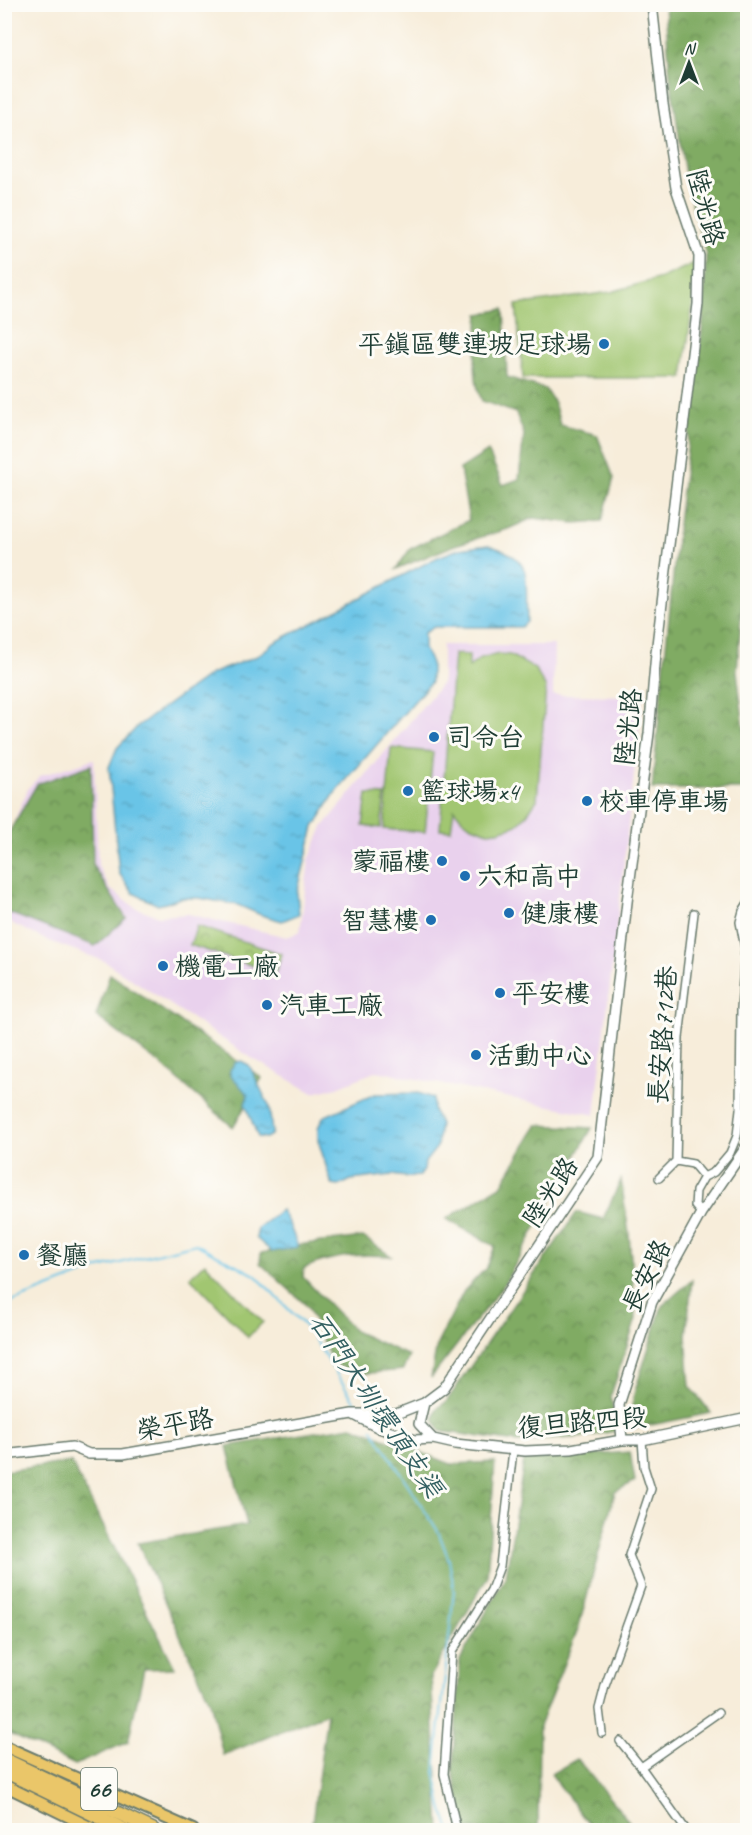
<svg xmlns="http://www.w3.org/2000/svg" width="752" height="1835" font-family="Caveat,'LXGW WenKai TC',sans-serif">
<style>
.built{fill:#e9d1ed}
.forest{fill:url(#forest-crowns);stroke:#50744c;stroke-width:1.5}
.park{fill:url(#park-crowns);stroke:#608252;stroke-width:1.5}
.pitch{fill:#a1c671;stroke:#608252;stroke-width:1.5}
.water{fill:url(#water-ripples);stroke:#44808e;stroke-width:1.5}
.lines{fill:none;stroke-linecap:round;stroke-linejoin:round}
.stream{stroke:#69c4e7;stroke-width:2}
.minor-casing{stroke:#6b7b6e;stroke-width:10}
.tertiary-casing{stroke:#6b7b6e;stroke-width:12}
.primary-casing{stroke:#6b7b6e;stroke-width:14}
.trunk-casing{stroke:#6b7b6e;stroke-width:15}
.minor{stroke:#fff;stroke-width:7}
.tertiary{stroke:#fff;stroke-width:9}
.primary{stroke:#eac669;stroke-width:10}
.trunk{stroke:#eac669;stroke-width:12}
.poi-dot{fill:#1f6fb2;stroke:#fdfcf7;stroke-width:2}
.labels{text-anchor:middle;stroke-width:6;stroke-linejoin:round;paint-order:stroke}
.shield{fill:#fdfcf7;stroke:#62766e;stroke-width:1.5}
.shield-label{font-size:24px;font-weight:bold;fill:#1f3d34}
.street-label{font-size:26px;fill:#1f3d34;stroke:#fdfcf7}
.poi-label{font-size:26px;fill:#1f3d34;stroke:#fdfcf7;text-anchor:start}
.water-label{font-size:27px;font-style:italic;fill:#325f61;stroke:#fdfcf7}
</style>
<defs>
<pattern id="forest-crowns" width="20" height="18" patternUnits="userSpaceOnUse" patternTransform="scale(1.5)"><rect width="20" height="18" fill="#80ab63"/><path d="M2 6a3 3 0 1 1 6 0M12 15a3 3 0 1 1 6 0" fill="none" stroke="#688c52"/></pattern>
<pattern id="park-crowns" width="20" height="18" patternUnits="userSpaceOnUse" patternTransform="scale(1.5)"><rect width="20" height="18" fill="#a1c671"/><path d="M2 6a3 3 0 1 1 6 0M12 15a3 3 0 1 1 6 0" fill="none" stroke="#83a25e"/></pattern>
<pattern id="water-ripples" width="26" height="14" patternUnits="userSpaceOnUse" patternTransform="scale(1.5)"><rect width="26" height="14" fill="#69c4e7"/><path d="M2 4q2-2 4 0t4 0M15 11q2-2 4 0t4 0" fill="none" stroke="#56a0bc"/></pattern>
</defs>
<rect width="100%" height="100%" fill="#fdfcf7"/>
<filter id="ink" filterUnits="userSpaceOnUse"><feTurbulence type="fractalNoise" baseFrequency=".0167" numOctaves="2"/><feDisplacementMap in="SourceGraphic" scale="12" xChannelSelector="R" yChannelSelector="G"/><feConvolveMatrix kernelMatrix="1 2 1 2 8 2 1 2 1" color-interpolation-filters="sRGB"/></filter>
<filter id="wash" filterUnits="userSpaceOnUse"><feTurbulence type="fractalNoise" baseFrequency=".008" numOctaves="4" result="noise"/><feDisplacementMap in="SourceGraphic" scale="24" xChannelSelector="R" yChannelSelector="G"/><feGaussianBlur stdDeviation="1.35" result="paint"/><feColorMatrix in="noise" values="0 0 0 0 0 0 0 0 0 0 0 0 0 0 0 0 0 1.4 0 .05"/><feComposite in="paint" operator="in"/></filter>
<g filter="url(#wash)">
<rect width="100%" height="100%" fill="#f7edda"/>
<path class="built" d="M442,645H554L553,695L643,696L595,1115L377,1071L335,1088L313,1093L250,1057L104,961L44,939L5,920L4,836L11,828L29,787L40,776L94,759L98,866L110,889L136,908L159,916L188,914L287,937L300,932L309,860L323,827L442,683Z"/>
<path class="forest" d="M665,5H747L748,524L737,671L745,736L743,789H652L679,515L703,322L706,255L686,181L670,76Z
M504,309L507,377L545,389L554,402L560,425L597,435L614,478L602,521L574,523L533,518L508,529L455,545L396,569L410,549L469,520L460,469L488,451L503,485L519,479L524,434L516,413L482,401C470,374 477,343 479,314Z
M91,765L93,866L126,918L95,946L4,911L5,839L37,784Z
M110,974L262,1078L233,1127L160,1064L96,1016Z
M537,1125L592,1128L503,1286L431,1378L437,1344L464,1291L487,1267L495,1246L446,1219L501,1186Z
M621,1180L629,1234L636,1319L611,1395L616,1431L584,1437L517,1442L440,1431L434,1419L436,1409L446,1402L577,1212L603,1219Z
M363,1237L391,1256C357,1254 336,1255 304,1268L303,1277L354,1331L409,1356L403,1370L360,1374L333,1364L308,1307L260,1263L261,1253L305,1244Z
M692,1280L686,1336L690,1386L711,1413L636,1428L629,1426L634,1394L662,1306Z
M352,1426L451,1464L495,1462L487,1577L431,1676L440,1830H311L327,1713L223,1755L210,1701L138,1543L247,1525L227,1446Z
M630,1452L635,1481L615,1492L579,1626L539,1726L538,1830H467L453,1772L460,1660L506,1576L524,1460Z
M71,1462L175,1668L144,1669L128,1742L75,1765L4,1731L5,1471Z
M577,1759L636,1830H593L551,1774Z"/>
<path class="park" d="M197,926L282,954L275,973L190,945Z"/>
<path class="pitch" d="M695,263L693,302L683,378H523L516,305L611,292L661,278Z
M454,654L469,655V667L481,658L499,654L510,655L535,669L546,688L537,800L525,817L515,826L498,831L488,832L470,825L461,818L454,809L451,830L440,829Z
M391,748L433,752L425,832L384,829Z
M367,794L385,795L381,828L363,826Z
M205,1263L263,1322L248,1337L190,1277Z"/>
<path class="water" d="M488,545C501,549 518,555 524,569C528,576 526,612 527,622L521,627H434L424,633V649L431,663V682L335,793L314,827L297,893L299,914L282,921L261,915L238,905L199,898H180L166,903L158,905L133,893L119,873L109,767L117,748L139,725L211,674L257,656L274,643L436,558L459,549Z
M241,1061L249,1065L269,1106L272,1132L271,1135L266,1138L258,1137L245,1104L248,1095L230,1074V1070L235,1063Z
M418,1093L433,1098V1110L440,1124L437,1147L425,1162L424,1170L420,1176L406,1177L392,1175L351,1180L339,1186L332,1185L318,1140V1128L323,1117L375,1094Z
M281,1210L290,1226L298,1247L272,1252L256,1238L258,1228Z"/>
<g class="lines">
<path class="stream" d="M4,1305L100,1268L196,1244L255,1275L308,1329L361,1412
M372,1429L438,1531L449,1560L454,1590L435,1771L442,1807L450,1830"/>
</g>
</g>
<g filter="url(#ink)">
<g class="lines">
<g class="minor-casing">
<path id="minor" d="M676,1161L679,1038L694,913
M659,1178L676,1161L693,1164L704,1177
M701,1213L695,1206L696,1191L704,1177L714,1172L730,1153L737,1136L740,1109L741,1009L745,948L740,922L743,911L748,903
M602,1733L599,1709L605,1686L641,1586L629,1555L651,1489L644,1467L642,1440
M620,1741L641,1767L718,1713
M641,1767L686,1830
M457,1830L444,1774L452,1652L491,1590L500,1566L513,1450"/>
</g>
<g class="tertiary-casing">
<path id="tertiary" d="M424,1403L419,1424L433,1439
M354,1415L379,1428L415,1440L433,1439L455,1444L525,1451L571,1449L622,1440H642L748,1418
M622,1440L619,1405L652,1302L701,1213L748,1144
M4,1455L72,1447L89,1454H123L352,1414H396L424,1403L444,1388L598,1157L627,902L649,733L656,653L698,304L699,256L676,188L663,104L652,4"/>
</g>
<g class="primary-casing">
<path id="primary" d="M4,1746L193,1830
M4,1785L96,1830"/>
</g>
<g class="trunk-casing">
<path id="trunk" d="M4,1759L154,1830
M4,1771L125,1830"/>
</g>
<use href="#minor" class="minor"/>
<use href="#tertiary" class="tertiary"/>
<use href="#primary" class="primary"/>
<use href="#trunk" class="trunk"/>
</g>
</g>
<g class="poi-dot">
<circle cx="604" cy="344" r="6"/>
<circle cx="434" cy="737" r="6"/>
<circle cx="408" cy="791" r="6"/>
<circle cx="587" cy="801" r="6"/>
<circle cx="442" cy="861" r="6"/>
<circle cx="465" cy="876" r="6"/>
<circle cx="509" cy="913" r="6"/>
<circle cx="431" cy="920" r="6"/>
<circle cx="163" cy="966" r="6"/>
<circle cx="500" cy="993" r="6"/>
<circle cx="267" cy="1005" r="6"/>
<circle cx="476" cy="1055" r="6"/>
<circle cx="24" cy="1255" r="6"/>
</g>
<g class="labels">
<rect class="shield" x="81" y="1768" width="36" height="42" rx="4.5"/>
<g class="shield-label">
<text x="99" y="1797">66</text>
</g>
<g class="street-label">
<text transform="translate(706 207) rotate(75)" y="9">陸光路</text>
<text transform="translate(628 727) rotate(-84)" y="9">陸光路</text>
<text transform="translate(662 1035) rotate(-86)" y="9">長安路712巷</text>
<text transform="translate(550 1192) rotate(-57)" y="9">陸光路</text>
<text transform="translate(646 1276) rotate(-64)" y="9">長安路</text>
<text transform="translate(582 1422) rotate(-5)" y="9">復旦路四段</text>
<text transform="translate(175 1424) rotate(-10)" y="9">榮平路</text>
</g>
<g class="poi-label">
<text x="592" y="353" text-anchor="end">平鎮區雙連坡足球場</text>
<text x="446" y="746">司令台</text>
<text x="420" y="800">籃球場x4</text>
<text x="599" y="810">校車停車場</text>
<text x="430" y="870" text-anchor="end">蒙福樓</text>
<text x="477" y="885">六和高中</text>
<text x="521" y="922">健康樓</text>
<text x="419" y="929" text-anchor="end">智慧樓</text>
<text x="175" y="975">機電工廠</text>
<text x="512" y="1002">平安樓</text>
<text x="279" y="1014">汽車工廠</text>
<text x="488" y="1064">活動中心</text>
<text x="36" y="1264">餐廳</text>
</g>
<g class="water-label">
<text transform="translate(376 1405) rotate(56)" y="9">石門大圳環頂支渠</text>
</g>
</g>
<rect width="752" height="1835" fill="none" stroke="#fdfcf7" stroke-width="24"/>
<g transform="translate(689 63)" stroke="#fdfcf7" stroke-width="4.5" paint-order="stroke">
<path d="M0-4.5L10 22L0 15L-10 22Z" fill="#1f3d34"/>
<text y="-9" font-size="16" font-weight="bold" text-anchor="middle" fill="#1f3d34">N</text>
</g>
</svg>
